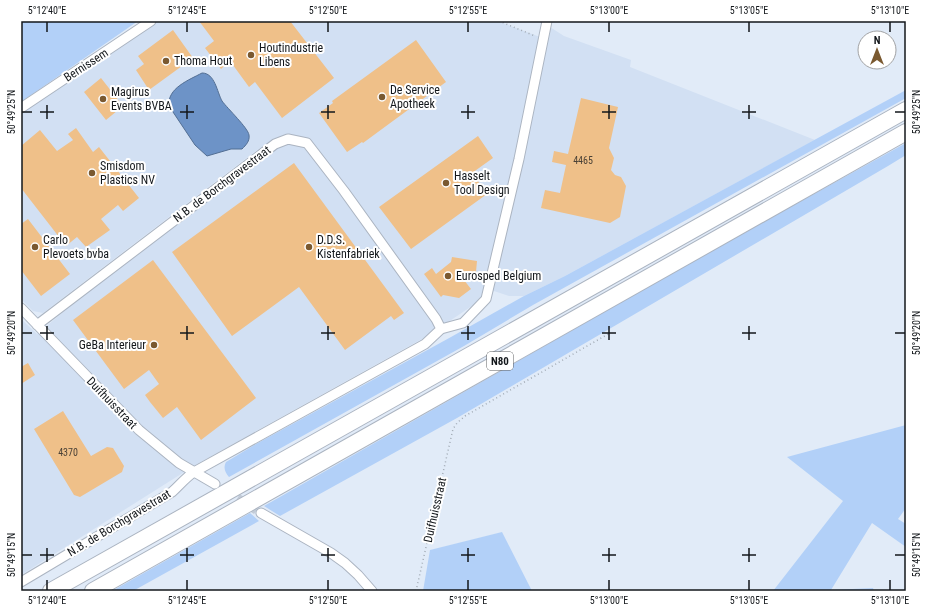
<svg xmlns="http://www.w3.org/2000/svg" width="927" height="612" font-family="'Roboto Condensed',sans-serif">
<style>
.built{fill:#d2e0f3}
.green{fill:#b2d0f8}
.water{fill:#6d93c7;stroke:#526e93}
.building{fill:#efc089}
.lines{fill:none;stroke-linecap:round;stroke-linejoin:round}
.street-tunnel{stroke:#c2cbd7;stroke-width:9;stroke-dasharray:9 4.5;stroke-linecap:butt}
.street-casing{stroke:#abb4c1;stroke-width:11}
.highway-casing{stroke:#abb4c1;stroke-width:18}
.path{stroke:#a2abb5;stroke-width:1.5;stroke-dasharray:1 3;stroke-linecap:butt}
.street{stroke:#fff;stroke-width:9}
.highway{stroke:#fff;stroke-width:16}
.ticks{fill:none;stroke:#13171b;stroke-width:1.5}
.poi-dot{fill:#7a5930;stroke:#fff;stroke-width:1.5}
.labels{text-anchor:middle;stroke-width:4;stroke-linejoin:round;paint-order:stroke}
.number-label{font-size:10px;fill:#4a4136}
.shield{fill:#fff;stroke:#5a5d5f;stroke-width:1}
.shield-label{font-size:11px;font-weight:bold;fill:#13171b}
.poi-label{font-size:12px;fill:#13171b;stroke:#fff;text-anchor:start}
.street-label{font-size:12px;fill:#13171b;stroke:#fff}
.neatline{fill:none;stroke:#13171b;stroke-width:1.5}
.ticks-label{font-size:10px;text-anchor:middle;fill:#13171b}
</style>
<rect width="100%" height="100%" fill="#e1ebf8"/>
<path class="built" d="M157,21H497L548,40L550,27L564,36L631,60L630,67L815,140L565,276L524,296H509L494,291L429,335L197,464L21,575V319L37,334L261,147L43,313L33,311L21,299V114Z"/>
<path class="green" d="M21,21H138L21,102Z
M906,90V98L533,305L464,346L229,477C225,472 223,468 226,462L256,444L451,337L524,296L565,276Z
M906,143V155L888,166L457,418L280,516L264,506L704,255Z
M906,425V508L898,519L906,524V547L872,523L831,590L873,588L874,591H773L843,501L787,457Z
M250,513L259,521L133,591H112Z
M502,532L532,591H423L430,550Z"/>
<path class="water" d="M202,73C215,73 217,92 222,101C228,109 248,128 249,135C250,141 246,145 242,149H231L207,156L195,145L169,106C167,88 189,80 202,73Z"/>
<path class="building" d="M199,21H290L334,78L282,118L255,82L249,87L230,61L221,69L205,48L214,41Z
M173,30L193,58L149,90L136,70L144,64L138,56Z
M416,40L446,82L363,143L362,142L347,152L319,113L333,103L332,101Z
M101,78L123,106L106,120L84,92Z
M581,98L618,107L609,148L614,158L611,170L615,175L621,177L626,186L620,217L610,223L541,208L545,190L560,193L566,165L552,162L554,151L568,154Z
M76,128L93,152L99,147L139,198L123,211L118,205L101,219L110,230L86,247L77,237L66,246L21,188V146L40,130L57,151L73,140L68,134Z
M478,136L493,158L472,173L487,194L411,249L379,207Z
M294,163L404,313L394,320L391,316L345,350L299,287L232,336L172,252Z
M28,219L70,274L41,296L21,270V224Z
M452,257L477,261L476,272L464,280L471,289L459,298L443,295L441,297L424,274L432,268L436,274L451,262Z
M153,260L256,398L201,440L177,407L163,418L150,402L145,395L159,384L149,370L124,389L73,320Z
M28,363L35,375L21,384V367Z
M63,411L91,456L107,447L113,448L124,466L122,472L80,497L74,495L34,429Z"/>
<g class="lines">
<path class="street-tunnel" d="M226,491L261,513"/>
<g class="street-casing">
<path id="street" d="M21,108L151,21
M21,308L139,430L179,463L215,484
M37,325L275,144L288,139L307,143L344,191L436,319L441,329
M261,513L331,553L345,563L358,575L372,591
M21,582L172,492C180,485 185,478 194,472L425,344L441,329L463,323L486,299L519,159L547,21"/>
</g>
<g class="highway-casing">
<path id="highway" d="M51,591L906,110
M93,591L906,132"/>
</g>
<path class="path" d="M499,21L535,36
M416,591L453,429L457,423L465,416L610,333"/>
<use href="#street" class="street"/>
<use href="#highway" class="highway"/>
</g>
<path class="ticks" d="M47,22V32M187,22V32M328,22V32M468,22V32M609,22V32M749,22V32M890,22V32M47,105V119M187,105V119M328,105V119M468,105V119M609,105V119M749,105V119M22,112H32M40,112H54M180,112H194M321,112H335M461,112H475M602,112H616M742,112H756M895,112H905M47,326V340M187,326V340M328,326V340M468,326V340M609,326V340M749,326V340M22,333H32M40,333H54M180,333H194M321,333H335M461,333H475M602,333H616M742,333H756M895,333H905M47,548V562M187,548V562M328,548V562M468,548V562M609,548V562M749,548V562M22,555H32M40,555H54M180,555H194M321,555H335M461,555H475M602,555H616M742,555H756M895,555H905M47,580V590M187,580V590M328,580V590M468,580V590M609,580V590M749,580V590M890,580V590"/>
<g class="poi-dot">
<circle cx="251" cy="55" r="4"/>
<circle cx="166" cy="61" r="4"/>
<circle cx="382" cy="97" r="4"/>
<circle cx="103" cy="99" r="4"/>
<circle cx="92" cy="173" r="4"/>
<circle cx="446" cy="183" r="4"/>
<circle cx="35" cy="247" r="4"/>
<circle cx="309" cy="247" r="4"/>
<circle cx="448" cy="276" r="4"/>
<circle cx="154" cy="345" r="4"/>
</g>
<g class="labels">
<g class="number-label">
<text x="583" y="164">4465</text>
<text x="68" y="456">4370</text>
</g>
<rect class="shield" x="487" y="352" width="26" height="18" rx="3"/>
<g class="shield-label">
<text x="500" y="365">N80</text>
</g>
<g class="poi-label">
<text x="259" y="52">Houtindustrie<tspan x="259" dy="14">Libens</tspan></text>
<text x="174" y="65">Thoma Hout</text>
<text x="390" y="94">De Service<tspan x="390" dy="14">Apotheek</tspan></text>
<text x="111" y="96">Magirus<tspan x="111" dy="14">Events BVBA</tspan></text>
<text x="100" y="170">Smisdom<tspan x="100" dy="14">Plastics NV</tspan></text>
<text x="454" y="180">Hasselt<tspan x="454" dy="14">Tool Design</tspan></text>
<text x="43" y="244">Carlo<tspan x="43" dy="14">Plevoets bvba</tspan></text>
<text x="317" y="244">D.D.S.<tspan x="317" dy="14">Kistenfabriek</tspan></text>
<text x="456" y="280">Eurosped Belgium</text>
<text x="146" y="349" text-anchor="end">GeBa Interieur</text>
</g>
<g class="street-label">
<text transform="translate(86 65) rotate(-33)" y="4">Bernissem</text>
<text transform="translate(222 184) rotate(-37)" y="4">N.B. de Borchgravestraat</text>
<text transform="translate(112 403) rotate(46)" y="4">Duifhuisstraat</text>
<text transform="translate(435 510) rotate(-77)" y="4">Duifhuisstraat</text>
<text transform="translate(119 523) rotate(-31)" y="4">N.B. de Borchgravestraat</text>
</g>
</g>
<rect width="927" height="612" fill="none" stroke="#ffffff" stroke-width="44"/>
<g transform="translate(877 50)"><circle r="19" fill="#ffffff" stroke="#a1a2a4"/>
<path d="M0-3L7 15L0 10L-7 15Z" fill="#7a5930"/>
<text y="-6" font-size="11" font-weight="bold" text-anchor="middle" fill="#13171b">N</text>
</g>
<rect x="22" y="22" width="883" height="568" class="neatline"/>
<g class="ticks-label">
<text x="47" y="14">5°12'40"E</text>
<text x="187" y="14">5°12'45"E</text>
<text x="328" y="14">5°12'50"E</text>
<text x="468" y="14">5°12'55"E</text>
<text x="609" y="14">5°13'00"E</text>
<text x="749" y="14">5°13'05"E</text>
<text x="890" y="14">5°13'10"E</text>
<text transform="translate(11 112) rotate(-90)" y="4">50°49'25"N</text>
<text transform="translate(916 112) rotate(-90)" y="4">50°49'25"N</text>
<text transform="translate(11 333) rotate(-90)" y="4">50°49'20"N</text>
<text transform="translate(916 333) rotate(-90)" y="4">50°49'20"N</text>
<text transform="translate(11 555) rotate(-90)" y="4">50°49'15"N</text>
<text transform="translate(916 555) rotate(-90)" y="4">50°49'15"N</text>
<text x="47" y="604">5°12'40"E</text>
<text x="187" y="604">5°12'45"E</text>
<text x="328" y="604">5°12'50"E</text>
<text x="468" y="604">5°12'55"E</text>
<text x="609" y="604">5°13'00"E</text>
<text x="749" y="604">5°13'05"E</text>
<text x="890" y="604">5°13'10"E</text>
</g>
</svg>
